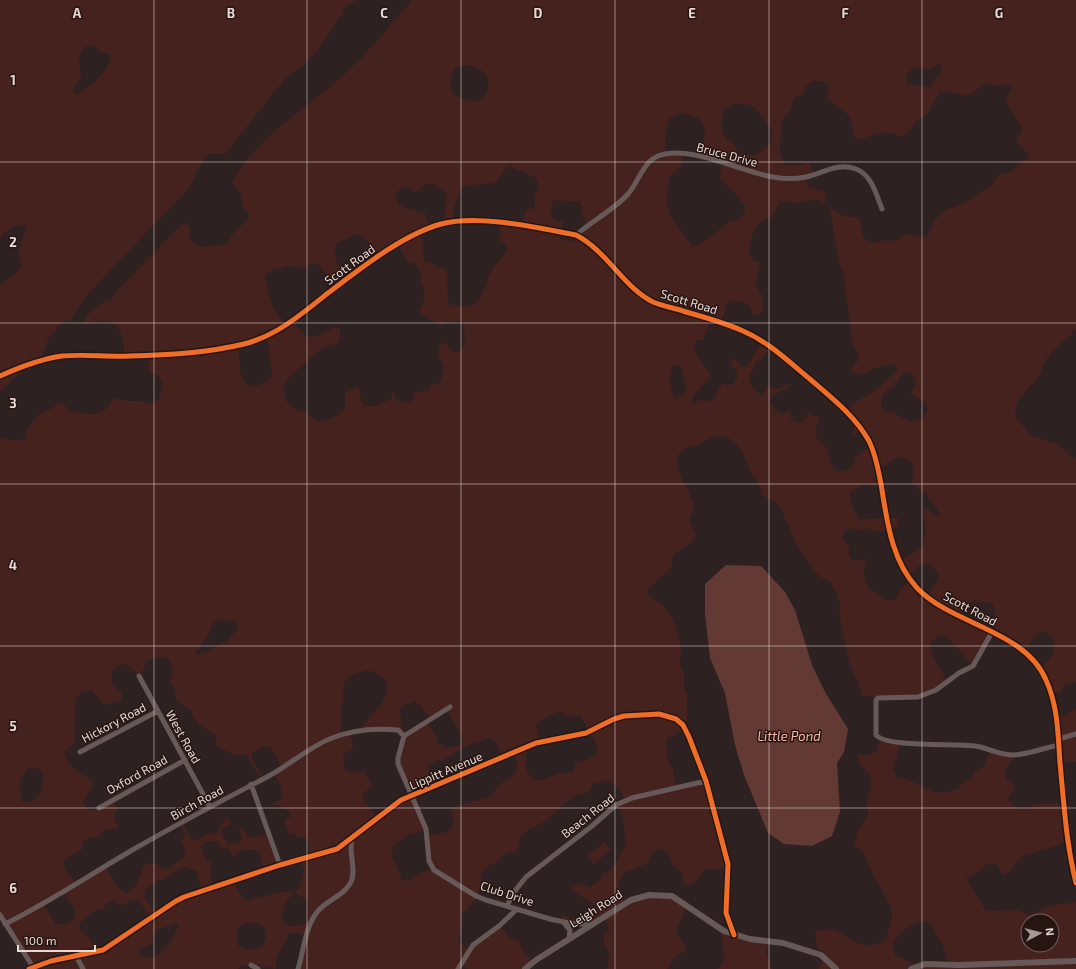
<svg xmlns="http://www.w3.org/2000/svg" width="1076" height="969" font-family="'Exo 2',sans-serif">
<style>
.green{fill:#45221e;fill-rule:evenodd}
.water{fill:#623933}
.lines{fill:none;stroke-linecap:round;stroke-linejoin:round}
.minor{stroke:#675958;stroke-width:5}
.tertiary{stroke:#675958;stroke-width:6}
.cycleway-casing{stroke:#271512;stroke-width:8}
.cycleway{stroke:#ee6e29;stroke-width:5}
.grid{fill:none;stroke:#e6d9d6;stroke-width:1;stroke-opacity:0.55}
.labels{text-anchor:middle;stroke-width:3;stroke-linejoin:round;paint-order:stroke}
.street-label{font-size:12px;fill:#e6d9d6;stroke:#271512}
.water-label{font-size:13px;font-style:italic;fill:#f5b7ad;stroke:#271512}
.grid-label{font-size:13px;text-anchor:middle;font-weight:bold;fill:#e6d9d6;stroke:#271512;stroke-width:3;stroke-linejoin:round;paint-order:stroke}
</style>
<rect width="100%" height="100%" fill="#2d2221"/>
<path class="green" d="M0,0H359C351,3 345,5 342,13L343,15L340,17L320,47L305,64L286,77L225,154H209C199,163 196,176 189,188L86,296L72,318L60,324L49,338L39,362L27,366L0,392V285L15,275L21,267L19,250L27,226C16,222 7,229 0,238ZM88,45C95,45 96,49 102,52C106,54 108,53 111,56C109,73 91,85 78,94L73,93L74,87L81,79C80,64 75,55 88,45Z
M412,0H1076V329C1068,339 1057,345 1049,355C1044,363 1042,372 1036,380C1024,394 1017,395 1015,416L1030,435L1058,444L1073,458H1076V682L1064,685L1061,692L1049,694L1038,668C1044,664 1049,661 1052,655C1058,642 1051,629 1037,633L1023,653L991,633L972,664L947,637L939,635L930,644C930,655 941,669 946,679C928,700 900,698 875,699L870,696H862L859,683L851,668L842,630L839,610L840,605L837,594L831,583L818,575L799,549L778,503L763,496C761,492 760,486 758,482C756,478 752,476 751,472C746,459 737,435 719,436C710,436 703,443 694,446C687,448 677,451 677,460C676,471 691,495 695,506L689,519L696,535C690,553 669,545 672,568C667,571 647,589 646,593L663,605L676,626L682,650L679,661L684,673V690L687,693C685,718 695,727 667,739C665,747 667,763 673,768L674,776L677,785L704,782L707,786L729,868L705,870L695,882L685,886L682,873L672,864L668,853L663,850L656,849L651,854L647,864L623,873L617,890L624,901L662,895L687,906L676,931C679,940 686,942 687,951L678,954L667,969H607C609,959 611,953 604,945V933L610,929L604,917C586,925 579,925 561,919L563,915L573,919L591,916L595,906C588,897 578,896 570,888L581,883L589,888L601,879V875C621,867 615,858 626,846L623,820L618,805L625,800L619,788L607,780L593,784L588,793C567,792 552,824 528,829L524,834L520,836L519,844L514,854L509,852L503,854L496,863L491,864L483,872L477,898L462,914V930L458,941L468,949L500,926L510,938L519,942L524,952L532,961L524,969H469L461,965L457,969H298L307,935L294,933L288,935C285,946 274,956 276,969C264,967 249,960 238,969H27L31,967L2,919L0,920V437L12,440L25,439L27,429C33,424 35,417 42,413C48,409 54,410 57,402L64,404L69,411C85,414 107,420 112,398C121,400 128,402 137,401C148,401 149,409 160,397L163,383L158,375L149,372L148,356L125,357C124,349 124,341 121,334C117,317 95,319 83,326C85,314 101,302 111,300L116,292L176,230L186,222L191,230L189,239L199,247L222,245L227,243L236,230L248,220L249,215L243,208L240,193L232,182C254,140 301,112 337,81C365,57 388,28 412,0ZM937,64L941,66V73L933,81L930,88L919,85H909L906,82L907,75L913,67L931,70ZM470,65C474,67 480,68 483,72C492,81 489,99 475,102C472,102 468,101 466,100C447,96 447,81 456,67ZM813,81H823L829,84L827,99C832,102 848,113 850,118C854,127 849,131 857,139C865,140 868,136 876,134C884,131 894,134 901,137L909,132L917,120L928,114L940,91C964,93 964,103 985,83L999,86L1007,84L1012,86V89L1006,98V103L1022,127L1021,132L1016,140L1017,143L1029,154L1027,159L1021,161L1013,171L999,175L991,186L964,203L944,211L934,221L929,234L924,238L908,234L895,241L886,240L874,243L866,240L862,233L859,218L844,216L828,206C836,227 833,251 843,271L853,346L857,350L858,361L850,371L857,375L866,373L874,368L895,364L898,367L896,372L869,395L858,400L848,409L846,408L855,422L852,436L861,431L870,447L856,456L854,465C848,470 842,473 835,470C825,456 834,451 817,439L815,429L820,418L808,413L804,421L797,423L791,418L790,411L784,413H778L770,403L771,396L790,387L787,383L781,389L767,386L766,391L761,395C753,388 749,386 749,374L754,369L755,363L762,359L769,349L761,343C755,351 753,360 746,367H742L735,359L731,360V365L736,370L738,377L733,384L727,386L722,383L715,397L711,401L701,400L694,403L691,402C697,386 704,387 711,375C705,364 694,357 694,344L697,340H703L710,322L720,325L724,314L725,306L732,300L748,304L752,312V316L763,312L762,295L755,284L761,263L754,261L750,256C750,239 752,221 772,217L781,201L801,203L816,199L825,204L826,195L824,191L807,187L806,176L814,173L809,162L797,166L785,165L780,153L781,126L783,118L790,111L794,98L804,94L805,87ZM734,104H745L755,107L773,131L770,145L754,156L739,153L733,142L727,140C721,129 720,121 724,110ZM683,113L700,119C711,137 700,140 697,157L722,164L720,177L745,205V212L740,219L728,223L702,243L693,247C687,242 686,237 682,232C663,209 666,204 670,176L682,166L683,156L666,155L665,138L669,119L677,114ZM508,166L535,177L538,184L537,192L533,194L535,201L534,208L526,210L520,228L501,225L499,240L505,243L507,250C503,258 496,262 492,270C480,294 484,313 449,304C446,292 449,281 446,269L437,268L435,264L426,262L423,258L424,244L417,233L429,226L425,213H419L414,208L409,210L397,203L396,193L402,187L408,188L416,193L424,185L430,183C436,185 439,189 445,191C449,202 443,212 445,222L453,219V210L462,187L496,182ZM555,200L579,202L582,206V216L589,226L574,242L560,239L563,222L555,220L550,213L552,203ZM356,234L361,235L368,243V249L375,259L398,245L408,262L415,263L421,274L420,282C428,290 424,303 419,313L440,325L459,320L464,324L465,342L459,352H454L444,342L439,346V357L444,366L441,382L436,385L431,384C429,393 422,392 415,391L414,399L410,402L397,401L393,391L391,399L375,406H365L362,402L358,386L345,393V409C335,418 329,421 316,421L306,412H299L286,401L284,393L285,382L295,372L324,346L337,344L340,336V328L334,327L323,334L308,337L299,330L293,320L286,323C273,316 267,290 265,276C272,267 293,263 304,269L312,264H318L336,287L348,278C339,269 331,257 336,244ZM267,335L272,372L269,380L257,386L248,385L241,377L238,343ZM674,365H680L681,367L687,391L682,396L675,399C669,389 668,375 674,365ZM907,372L913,376L916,380V386L910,393L926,404L928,409L924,418L911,422L899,416L894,411C876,418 877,391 896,385L902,374ZM897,457C916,459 915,468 912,484L916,486L922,493H925C927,494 940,513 940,515L937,516L925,508L923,514L926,530L922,547L899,561L908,576L917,567L928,564C947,574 936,584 927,596L910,582C907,584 902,587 900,590C898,593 899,596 896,599C887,605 878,591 870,590C863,581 863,570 866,559L854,561C849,556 848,553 849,546L843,540V535L846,530L852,528L858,531L867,528L878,532L897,527L899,518L859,519C854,512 854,505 850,501V492L866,484L870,486L881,485L878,468L886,465ZM975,600L992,604C999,614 993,622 988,631L962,616L967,605ZM220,620L235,621L238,624V628L227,642C213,646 213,652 196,655L195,653L207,637L214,622ZM162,657L170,660L173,672L170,681L175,691L176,700L191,711L194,718L200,725L217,736L215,745L235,755L244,754L248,757L260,777L262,776L251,757L253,752L264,746L271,747L281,766L273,771C277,780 285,790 281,800L269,806L279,805L291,813V818H286L285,824L289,835L293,833L297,837L306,838L311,856L301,859L304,870L299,888L294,892H282L248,900C240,898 237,889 235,881L213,886L210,870L212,862L206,861L201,848L203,844L208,841H218L222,849L227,847L233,856L242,850H257L260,854L263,870L277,865L266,834L251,838L247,836L243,827L239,829L242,837L240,842L235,844H227L222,833L223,828L231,825L228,817L226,816L218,832L212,834L209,833L196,841L191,839L181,820L179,823L185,832V836L181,840L186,853L184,858L168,869L161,868C155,861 152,862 144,866L135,887L126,893L118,887L104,865L75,882C69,875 62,869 64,859L82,850V843C87,838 92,837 99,837C103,829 111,828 118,829L119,826C113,819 113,817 118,809L113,802L98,809L89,810L82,802L93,787L92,780C81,775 66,765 64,753L76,741L74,730L76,697L83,691L92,690L104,705L122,701V694L112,684V671L120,664L127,665L139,675C151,663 138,660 162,657ZM367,670L375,672L387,682C387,708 373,709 362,728L397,731L403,734L400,711L401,707L415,701L419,704L430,719L447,710L463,739L462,745L447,748L443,745L438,744L434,732L427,722L402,737L395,759L397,771L410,796L377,817L364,802L363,794L372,785L365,775L364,770C347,774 344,775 343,756L348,751L353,750L351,733H340L344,683L352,675ZM557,712L564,713L567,717L580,715L596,743L597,754L581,762H575L574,771L570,773H559L543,780L533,779C522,767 524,759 530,745L539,741L536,723ZM489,738L494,739L502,755L512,752L518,763L515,774L497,786L492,796C478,801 464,803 450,810L453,817V828L444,833L429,835L431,870L421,873L408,881L402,880L392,855L393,847L407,835L427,830L411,796L434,787L428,772L429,765L439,760L442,761L466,746ZM28,768L40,769L43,772C44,787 42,799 26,803L21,801L20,780ZM185,867L197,871L201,890L157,912L145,899L144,891L157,881L163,880L173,873ZM62,891C69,900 77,908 75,919C70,923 63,926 56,924L44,905ZM294,892L308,901V920L301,926H288L282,921C281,908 286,902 294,892ZM115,900L121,906L132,900H138L150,916L102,949L94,950L91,940L80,929V923L96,910H104L105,904ZM245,923H258L265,928L266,938L262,947L246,950L238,946L237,929ZM174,924H179C177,933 163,954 154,957C149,959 144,957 138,956L141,949L151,945L156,930Z
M1073,710H1076V762H1060L1055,716L1066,715Z
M880,739L900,743C899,753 894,761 893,771L897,777L909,780L937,793L956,790L961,786L963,782L972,779L975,772L983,767L990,752L1014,757C1003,771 1000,775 1015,786V789L1011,793L1008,798L1013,806C1021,808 1028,812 1034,804L1062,803L1066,839C1059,848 1034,851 1022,857C1012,862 1016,872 1002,875L997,864H987L981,870L966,878L986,911L1017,910L1029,915L1053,905L1076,902V969H818L826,957L817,947L815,934L818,930C823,930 833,929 837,931C858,942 861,952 886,940L892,916L891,906L872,873L864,853L854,845L858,831L868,815L867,800L872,783L870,775L861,765L856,755H869L877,751ZM924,921L932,924L935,934L942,943L948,964L917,965L895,955L892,944C900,931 908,924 924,921ZM1028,921H1052V945H1028Z
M604,842L611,850L594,864L587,856Z
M721,930L768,942L766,952L772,969H718L724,960Z"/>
<path class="water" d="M726,565L761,566L785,592L795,610L812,665L825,692L848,729L844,752L837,763L840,812L832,836L812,846L784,844L768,833L744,775L735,745L725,693L710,658L705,613V584Z"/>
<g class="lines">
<path class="minor" d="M576,235C591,222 616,208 628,194C638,183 643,162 658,156C691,144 740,172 773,177C784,179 796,179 806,177C824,173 837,162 856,169C872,175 876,194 882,209
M992,632L973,666L959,673L936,690L918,697L878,698L876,700V735C887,748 956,743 975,746C989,748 999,755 1014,755C1029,754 1044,748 1059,745
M139,676L210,807
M450,707L404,736L398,758V764L426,829L429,861L434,870L476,896L486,900L550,919L569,923L592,925
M1059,739L1076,734
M80,752L158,711
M251,784L280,865
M99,808L185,760
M507,906L514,892L526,877L592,826L616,805L632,798L706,781
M0,915L33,967
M564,923L570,930L569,939
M5,924C50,902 91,874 134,849C178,824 223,800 267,777C288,766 312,745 332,738C352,730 377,728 398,730L404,736
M76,956L83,969
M251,965L258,969
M29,969L51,961L103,950L176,901L184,897L280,865L337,849L401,800L536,743L586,733L614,719L624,716L659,714L676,719L683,725L689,737L706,781L728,864L726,913L734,935
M298,969C304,950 305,926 318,911C327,900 345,895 351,882C357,869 348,854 352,840
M458,969L473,945L499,926L517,909"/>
<path class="tertiary" d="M0,376C20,367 40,359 62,356C84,354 107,357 130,356C168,355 207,353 244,344C276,336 302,314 328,293C360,269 402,235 441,224C479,214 538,228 576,235C607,251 624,288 653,302C662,306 674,308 683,311C703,317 723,322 743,331C769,342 789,362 811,380C832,398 855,416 869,441C876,455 878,469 881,484C887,520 891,560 917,588C952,625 1025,630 1046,680C1058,706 1058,735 1060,763C1064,804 1066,843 1076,883
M525,969L536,960L631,900L649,895L672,896L724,931L750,939L783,943L821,955L836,969
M911,969L925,964L959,965L1076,961"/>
<g class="cycleway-casing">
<path id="cycleway" d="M0,376C20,367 40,359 62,356C84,354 107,357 130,356C168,355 207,353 244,344C276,336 302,314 328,293C360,269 402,235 441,224C479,214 538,228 576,235C607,251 624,288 653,302C662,306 674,308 683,311C703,317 723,322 743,331C769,342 789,362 811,380C832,398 855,416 869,441C876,455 878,469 881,484C887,520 891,560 917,588C952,625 1025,630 1046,680C1058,706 1058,735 1060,763C1064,804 1066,843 1076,883
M29,969L51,961L103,950L176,901L184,897L280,865L337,849L401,800L536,743L586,733L614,719L624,716L659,714L676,719L683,725L689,737L706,781L728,864L726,913L734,935"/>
</g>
<use href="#cycleway" class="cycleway"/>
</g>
<path class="grid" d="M154,0V969M307,0V969M461,0V969M615,0V969M769,0V969M922,0V969M0,162H1076M0,323H1076M0,484H1076M0,646H1076M0,808H1076"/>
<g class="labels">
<g class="street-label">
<text transform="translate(727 155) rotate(15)" y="4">Bruce Drive</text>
<text transform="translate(350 265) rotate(-36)" y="4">Scott Road</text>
<text transform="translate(689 302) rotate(17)" y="4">Scott Road</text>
<text transform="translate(970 609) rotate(28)" y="4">Scott Road</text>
<text transform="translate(114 723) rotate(-28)" y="4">Hickory Road</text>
<text transform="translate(183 737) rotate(61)" y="4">West Road</text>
<text transform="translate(446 771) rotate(-23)" y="4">Lippitt Avenue</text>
<text transform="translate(137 775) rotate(-29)" y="4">Oxford Road</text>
<text transform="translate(197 803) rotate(-29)" y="4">Birch Road</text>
<text transform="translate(588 816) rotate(-38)" y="4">Beach Road</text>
<text transform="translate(507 894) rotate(18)" y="4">Club Drive</text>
<text transform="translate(596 909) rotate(-32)" y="4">Leigh Road</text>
</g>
<g class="water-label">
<text x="789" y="741">Little Pond</text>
</g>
</g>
<g class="grid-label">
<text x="77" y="18">A</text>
<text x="231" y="18">B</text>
<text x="384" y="18">C</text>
<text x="538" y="18">D</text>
<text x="692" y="18">E</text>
<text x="845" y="18">F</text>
<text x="999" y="18">G</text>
<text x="13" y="85">1</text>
<text x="13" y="247">2</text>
<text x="13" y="408">3</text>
<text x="13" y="570">4</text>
<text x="13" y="731">5</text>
<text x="13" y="893">6</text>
</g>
<g transform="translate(1040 933) rotate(83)"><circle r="19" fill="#271512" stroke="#736360"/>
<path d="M0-3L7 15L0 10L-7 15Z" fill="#a59997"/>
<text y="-6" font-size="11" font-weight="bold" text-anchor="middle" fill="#e6d9d6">N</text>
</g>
<path d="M18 945v6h77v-6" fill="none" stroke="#e6d9d6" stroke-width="2"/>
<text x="24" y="945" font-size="12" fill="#e6d9d6" stroke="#271512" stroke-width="3" paint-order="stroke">100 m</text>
</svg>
